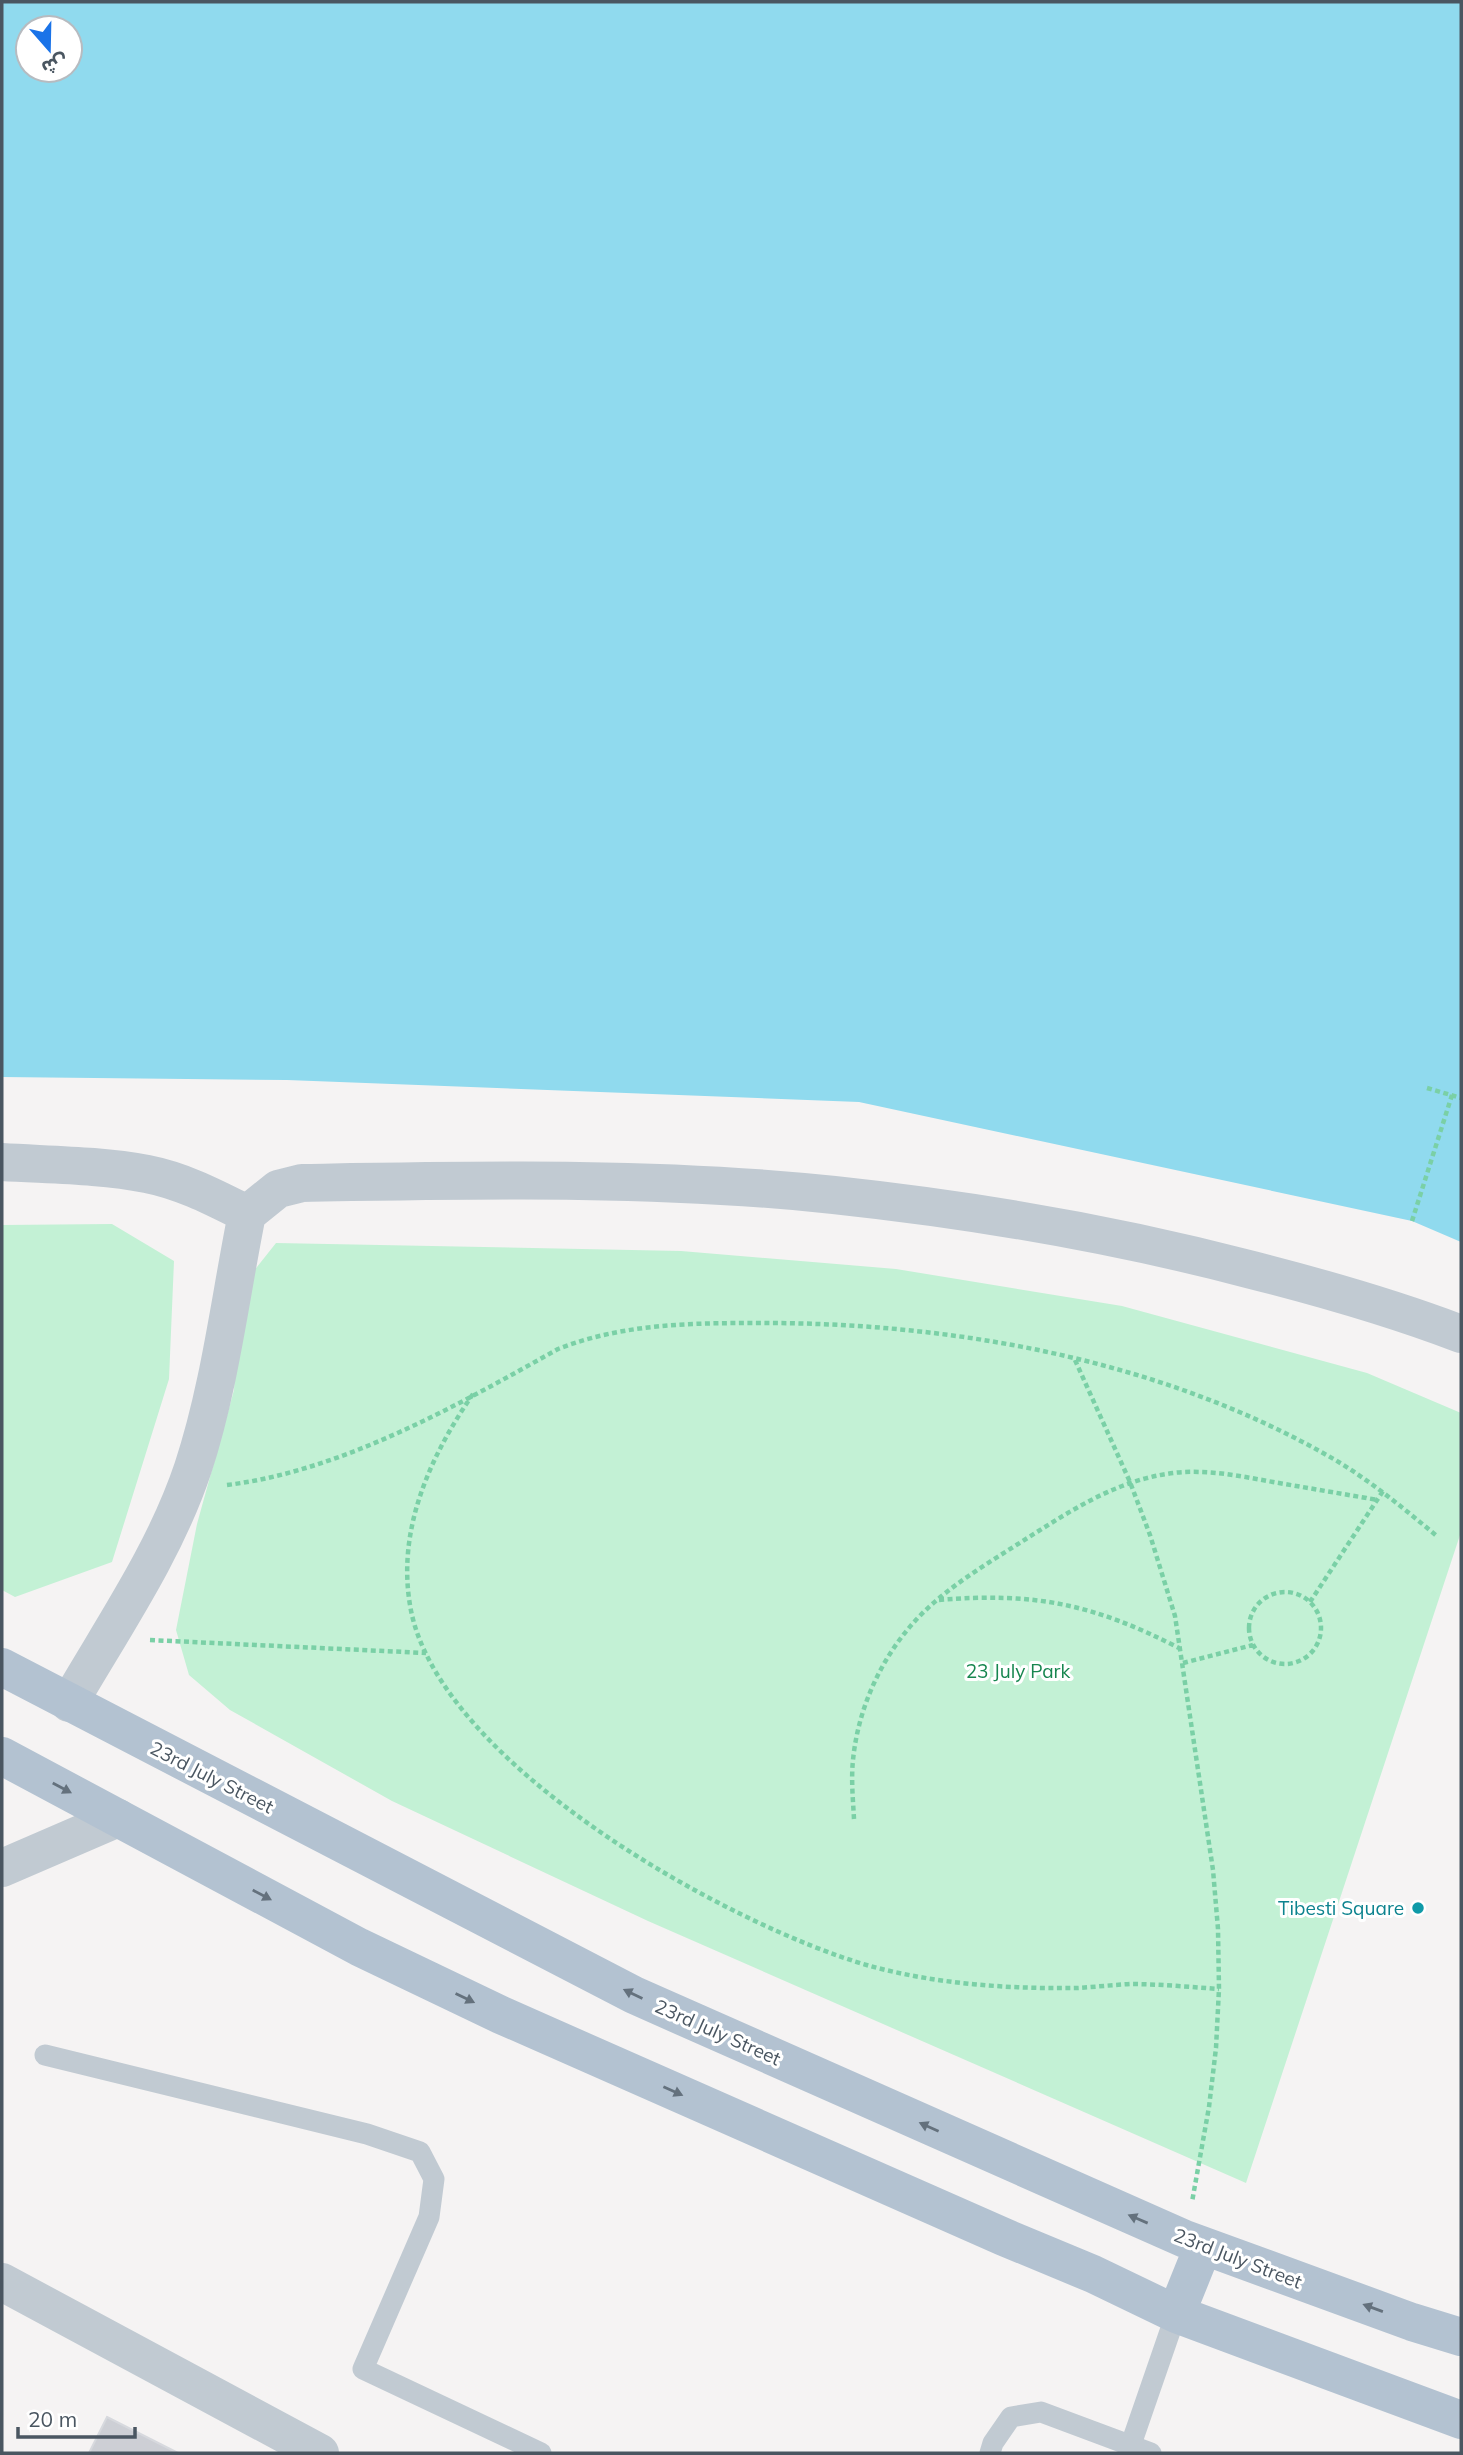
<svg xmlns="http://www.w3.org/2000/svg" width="1463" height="2455" font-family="Mulish,'Noto Sans Arabic',sans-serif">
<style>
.green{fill:#c3f1d5}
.water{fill:#90daee;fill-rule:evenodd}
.building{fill:#cdcfd5;stroke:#d7d9de;stroke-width:2}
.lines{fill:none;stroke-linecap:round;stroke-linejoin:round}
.path{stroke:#7ad0a6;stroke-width:4.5;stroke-dasharray:5 3.5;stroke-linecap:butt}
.lane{stroke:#c1cad2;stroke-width:21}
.street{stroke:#c1cad2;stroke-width:38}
.primary{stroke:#b3c2d1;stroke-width:38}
.oneway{fill:#64717d}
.culture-dot{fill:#0f9aa8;stroke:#fff;stroke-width:2.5}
.labels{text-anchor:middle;stroke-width:6;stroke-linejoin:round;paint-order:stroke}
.park-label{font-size:19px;fill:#17864f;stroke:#fff}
.street-label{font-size:19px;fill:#4a5661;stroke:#fff}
.culture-label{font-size:19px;fill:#0d838f;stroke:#fff;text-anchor:end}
</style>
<rect width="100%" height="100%" fill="#f5f3f3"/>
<path class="green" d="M112,1224L174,1261L169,1379L112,1562L15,1597L2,1590V1225Z
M276,1243L681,1251L896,1269L1122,1306L1367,1373L1461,1413V1532L1246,2183L648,1921L392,1801L230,1710L189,1675L176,1630L197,1524L234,1390L238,1309L253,1272Z"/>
<path class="water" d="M2,2H1461V1242L1412,1221L859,1102L287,1080L2,1077ZM28,28H70V70H28Z"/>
<path class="building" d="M107,2417L178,2453H89Z"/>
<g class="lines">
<path class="path" d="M1427,1088L1461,1098
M1412,1221L1452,1095
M1075,1360L1130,1482L1150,1535L1175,1616L1213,1870L1218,1929L1219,1989L1216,2048L1209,2107L1192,2202
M473,1394C431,1455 397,1528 410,1605C435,1762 729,1926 870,1966C936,1984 1009,1989 1077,1988C1094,1987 1112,1985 1130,1984C1159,1984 1190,1987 1219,1989
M227,1485C342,1471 458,1405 558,1349C627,1322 699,1323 772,1323C959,1324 1159,1361 1323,1453C1365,1476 1402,1507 1438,1537
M1249 1628a36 36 0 1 1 72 0a36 36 0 1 1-72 0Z
M939,1600C1035,1592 1093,1604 1179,1648
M1310,1602L1383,1491
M150,1640L426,1653
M1183,1663L1253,1645
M854,1819C853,1800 851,1779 853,1760C859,1699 890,1639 937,1600C965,1576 998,1557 1029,1537C1075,1508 1118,1480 1173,1473C1207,1469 1240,1476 1273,1482C1308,1488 1343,1494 1378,1500"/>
<path class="lane" d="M45,2055L367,2134L420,2152L434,2179L429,2217L363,2369L541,2453
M990,2453L993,2443L1011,2417L1041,2412L1151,2453
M1128,2453L1176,2314"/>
<path class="street" d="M2,1162C50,1165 100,1165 147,1174C183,1181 215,1198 247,1214
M69,1703C113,1627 165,1552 193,1468C220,1386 230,1298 247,1214L278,1189L302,1183C479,1180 657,1176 834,1195C974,1210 1115,1234 1252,1270C1323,1288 1393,1308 1461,1334
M2,1868L118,1818
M2,2282L320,2453"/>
<path class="primary" d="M2,1667L634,1995L1185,2239L1412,2322L1461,2337
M2,1756L359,1947L501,2015L1004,2237L1093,2274L1176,2314L1461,2420
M1176,2314L1203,2247"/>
</g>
<defs><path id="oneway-solid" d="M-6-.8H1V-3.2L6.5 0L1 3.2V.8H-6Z" transform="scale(1.75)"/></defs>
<g class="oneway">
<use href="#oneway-solid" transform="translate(62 1788) rotate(28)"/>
<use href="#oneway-solid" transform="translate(262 1895) rotate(28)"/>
<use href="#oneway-solid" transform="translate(633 1994) rotate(-154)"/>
<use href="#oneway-solid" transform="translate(465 1998) rotate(26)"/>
<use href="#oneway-solid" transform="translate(673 2091) rotate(24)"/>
<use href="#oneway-solid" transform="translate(929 2127) rotate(-156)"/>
<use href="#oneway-solid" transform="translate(1138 2219) rotate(-157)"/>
<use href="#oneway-solid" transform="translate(1373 2308) rotate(-160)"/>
</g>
<circle class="culture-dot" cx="1418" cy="1908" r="7"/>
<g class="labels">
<g class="park-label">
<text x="1018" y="1678">23 July Park</text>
</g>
<g class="street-label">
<text transform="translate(212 1777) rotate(27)" y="7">23rd July Street</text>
<text transform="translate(718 2032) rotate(24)" y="7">23rd July Street</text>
<text transform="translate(1238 2258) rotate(21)" y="7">23rd July Street</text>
</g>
<g class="culture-label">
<text x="1404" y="1915">Tibesti Square</text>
</g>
</g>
<rect width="1463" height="2455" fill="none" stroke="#4a5661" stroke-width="7"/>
<g transform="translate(49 49) rotate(160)"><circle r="33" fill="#ffffff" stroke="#b7bbc0" stroke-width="2"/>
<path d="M0-5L12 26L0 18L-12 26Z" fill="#1a73e8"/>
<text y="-10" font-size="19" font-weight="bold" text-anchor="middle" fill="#4a5661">ش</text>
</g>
<path d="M18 2427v10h117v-10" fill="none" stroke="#4a5661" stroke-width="3.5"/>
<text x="28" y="2427" font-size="21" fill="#4a5661" stroke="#ffffff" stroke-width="5" paint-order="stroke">20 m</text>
</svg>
